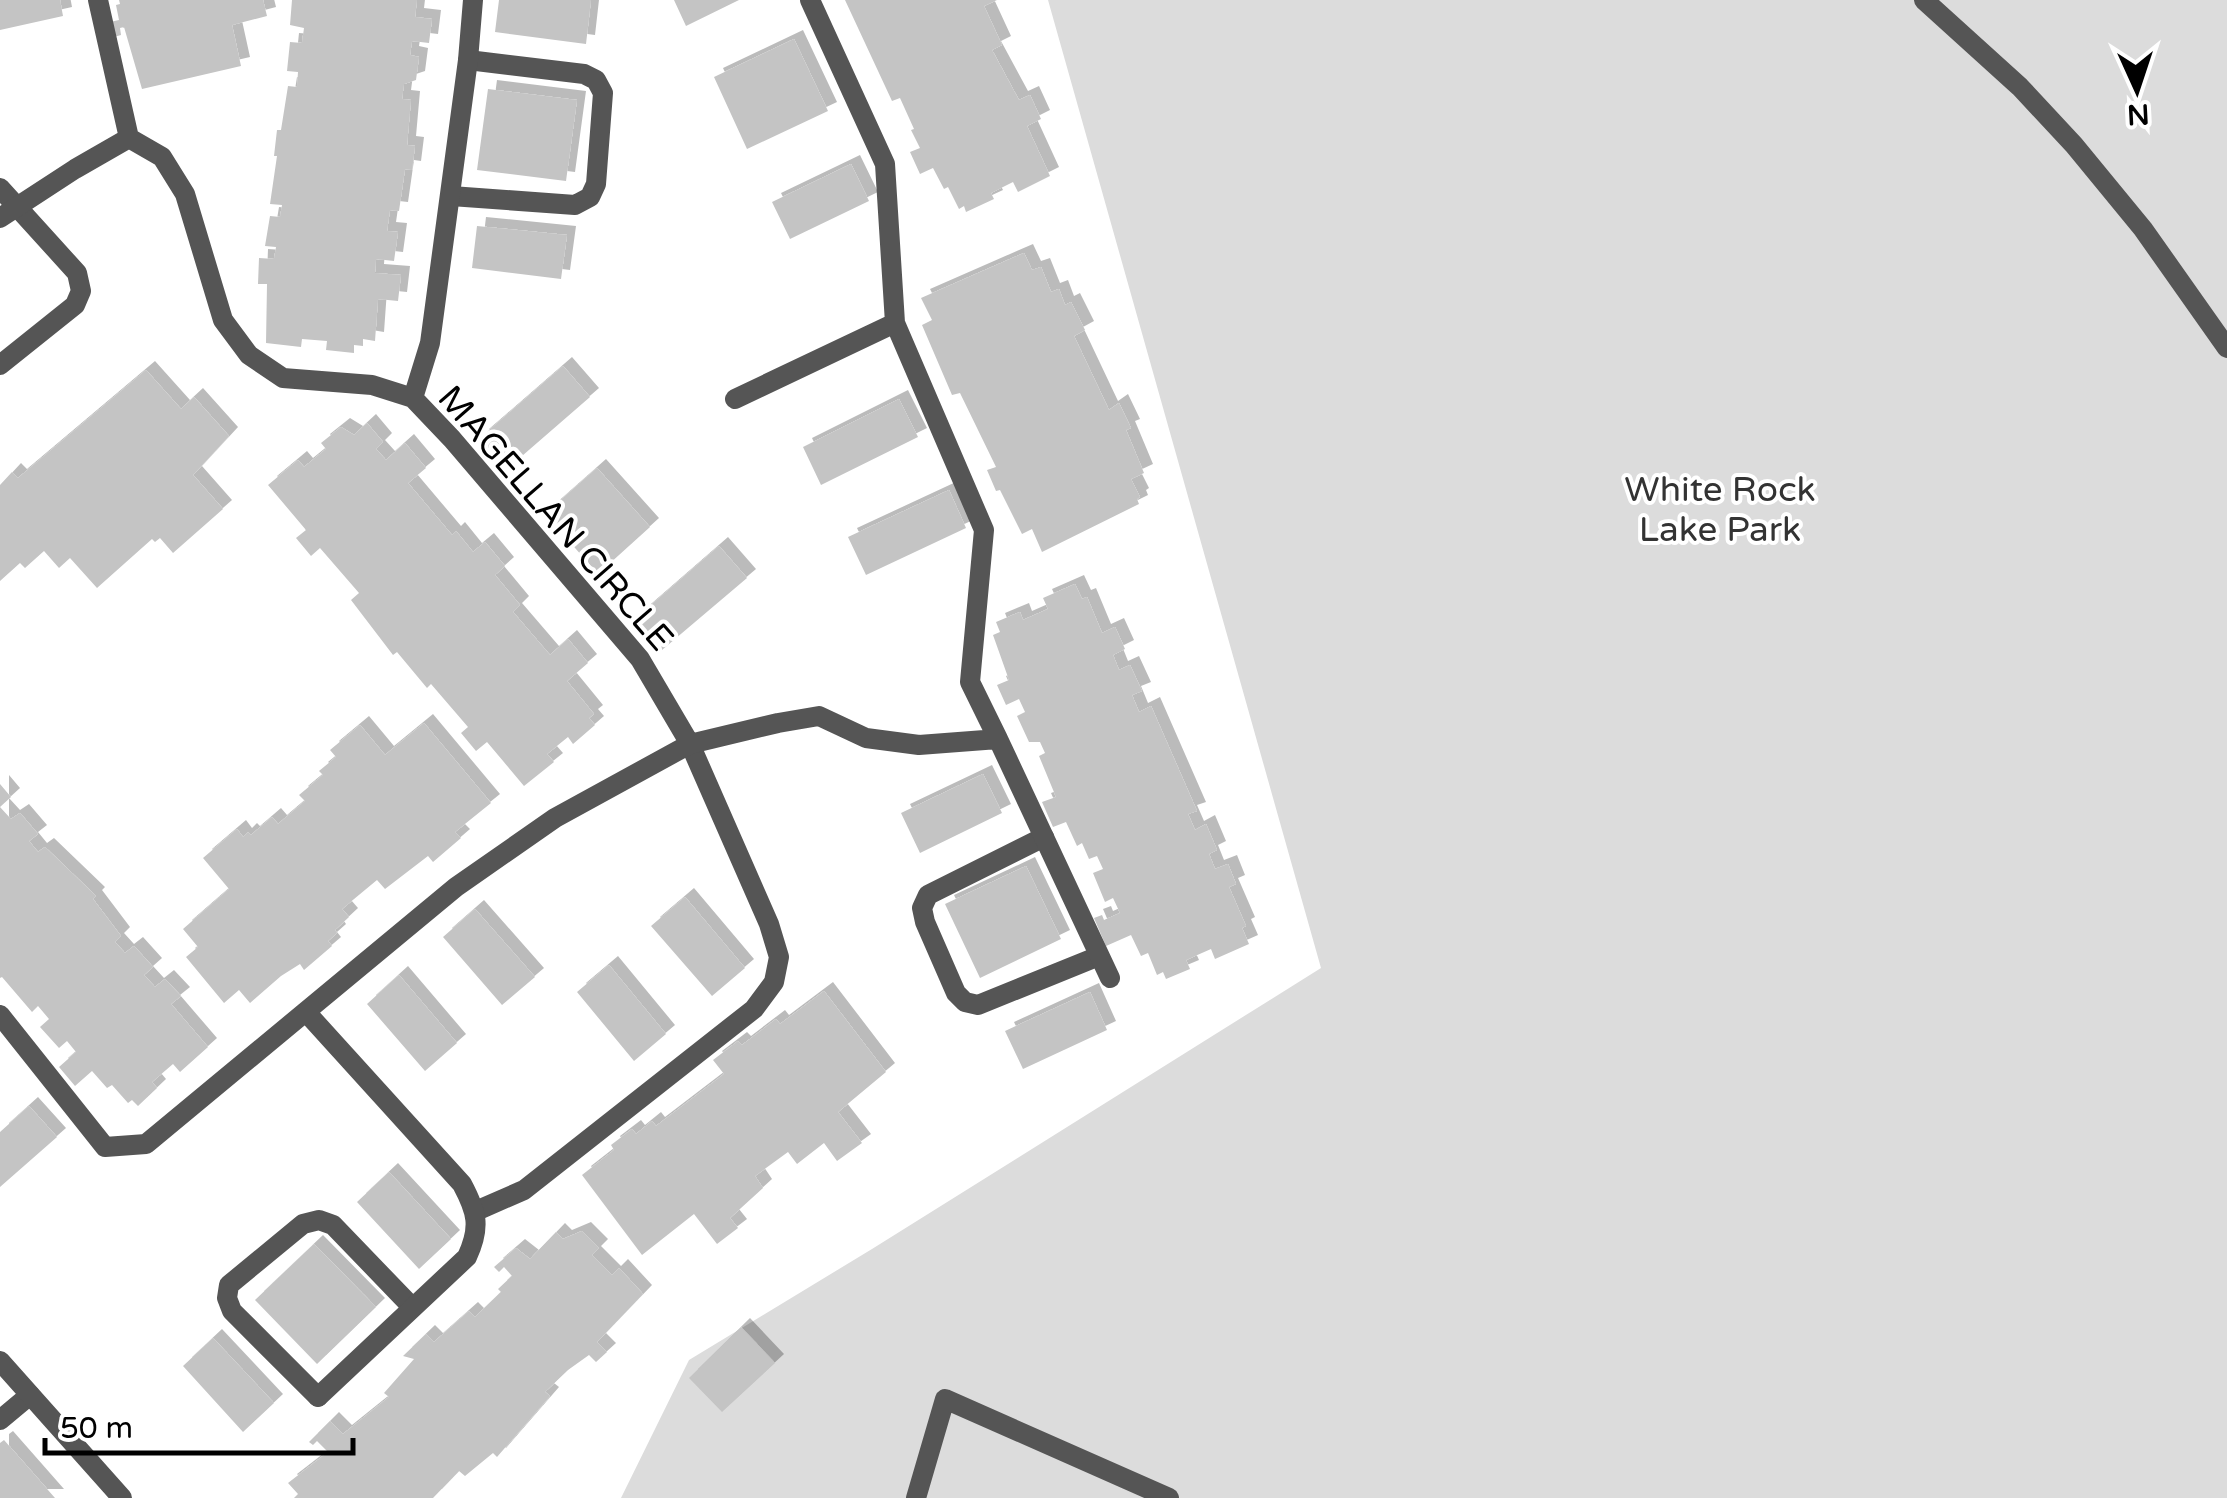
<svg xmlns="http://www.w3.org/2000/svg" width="2227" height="1498" font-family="'Varela Round',sans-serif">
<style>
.green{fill:#dcdcdc}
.building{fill:#c4c4c4;filter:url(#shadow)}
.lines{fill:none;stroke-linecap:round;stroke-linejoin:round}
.lane{stroke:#555;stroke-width:20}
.street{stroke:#555;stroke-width:20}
.labels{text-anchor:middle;stroke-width:8;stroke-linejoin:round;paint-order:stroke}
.park-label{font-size:35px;fill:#333;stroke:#fff}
.street-label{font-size:35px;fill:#000;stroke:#fff}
</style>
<defs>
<filter id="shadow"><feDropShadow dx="9" dy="-9" stdDeviation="0" flood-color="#0004"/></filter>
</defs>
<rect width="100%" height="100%" fill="#fff"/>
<path class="green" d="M1048,0H2227V1498H621L689,1360L872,1249L1321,968Z"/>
<path class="building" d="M0,0H60L63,16L0,30Z
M119,0H263L267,16L232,25L241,66L142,89L124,27L120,28L121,35L114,37L110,22L119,20L116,5L120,4Z
M292,0H417L415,17L432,19L429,43L412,41L410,55L419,57L416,80L404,84L402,99L411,100L407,145L415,146L412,170L405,169L399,211L390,210L387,231L398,232L394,261L376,259L375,273L401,275L398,301L378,299L375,341L363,339V346L354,345V353L326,350L327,341L302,339L301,347L266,343L267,284H258L259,258L274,259L276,247L265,246L270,216L280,217L282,205L270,204L277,156H274L277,130H281L288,86L297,87L298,72L287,71L290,42L302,43L304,28L290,25Z
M499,0H591L586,44L495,32Z
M674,0H739L686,26Z
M845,0H997L984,6L1002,45L992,50L1019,100L1030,95L1041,119L1027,126L1050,176L1018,192L1013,182L991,193L994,199L966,212L964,206L959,209L948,187L944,189L933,168L920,174L910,152L920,148L911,130L914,129L900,98L892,101Z
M794,39L828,111L747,149L714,77Z
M488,89L577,100L566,181L477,170Z
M851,164L869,201L790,239L772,202Z
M477,226L567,235L561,279L472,268Z
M1024,253L1032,270L1041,267L1051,292L1059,289L1065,305L1071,302L1085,330L1074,336L1109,410L1119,403L1131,428L1126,430L1144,473L1131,479L1140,497L1137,499L1139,504L1042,552L1032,529L1022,534L1000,490L996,491L987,470L996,467L960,393L952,395L922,325L932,320L921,298Z
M563,366L590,397L507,469L480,438Z
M146,370L181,409L194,397L229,436L193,475L223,509L173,553L160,538L155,542L152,539L97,588L70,558L59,568L44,551L25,568L20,563L0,581V485L12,472L18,478Z
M899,399L918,437L821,485L803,447Z
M367,423L383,442L376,449L386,460L405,443L426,468L408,483L452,535L456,531L473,552L485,542L505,566L495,575L520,605L513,612L550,655L568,639L588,663L567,681L594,714L589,718L595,725L573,744L568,737L547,754L554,762L524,786L487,742L476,751L461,733L468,727L431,684L427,688L397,652L393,655L351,600L359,593L320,548L311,556L296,538L306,530L268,485L298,460L304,467L326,449L321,443L341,427L354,435Z
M597,468L650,527L598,574L545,514Z
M949,490L966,528L866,575L848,537Z
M719,546L747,578L662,650L635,619Z
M1075,584L1082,599L1087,597L1102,633L1115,627L1125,649L1113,655L1119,670L1130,665L1142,691L1132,695L1139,712L1151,706L1197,811L1188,814L1195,830L1206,824L1217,850L1209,854L1215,869L1228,864L1236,884L1229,887L1246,926L1242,928L1249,944L1215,959L1211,949L1186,960L1190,969L1166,979L1163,972L1157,975L1148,953L1141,956L1131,935L1106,946L1094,918L1102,915L1104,920L1120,913L1113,898L1105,902L1093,873L1103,869L1097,856L1089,859L1082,843L1077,846L1066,822L1053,827L1042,802L1056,797L1039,756L1045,753L1040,742H1029L1017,716L1025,712L1019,699L1006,705L997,685L1009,680L993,635L1000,632L996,622L1020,612L1023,620L1048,609L1043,598Z
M424,723L491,803L455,832L461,838L433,862L428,856L385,889L377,880L342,909L349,917L335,930L337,933L328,941L332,946L304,970L300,964L281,976L250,1003L239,990L224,1003L186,957L198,947L183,929L229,889L203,858L237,829L243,837L248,832L251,835L272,817L278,824L305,801L299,795L323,775L319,771L336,757L330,750L360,725L385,755Z
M983,774L1002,813L920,853L901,813Z
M0,784L11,797L0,807L11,819L20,813L38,834L29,841L38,852L45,847L96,896L93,899L121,936L115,942L125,953L134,946L153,967L144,975L155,987L165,979L181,996L171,1004L208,1047L180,1072L173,1064L152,1082L157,1088L138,1106L132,1100L128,1103L112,1085L107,1088L92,1071L75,1086L59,1067L76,1052L67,1041L59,1048L40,1027L49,1019L38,1006L32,1012L2,977L0,978Z
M1026,866L1061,939L980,978L945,904Z
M685,897L745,968L712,996L651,926Z
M475,909L535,977L502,1005L443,937Z
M609,965L666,1034L634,1061L577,992Z
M399,975L457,1043L425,1071L367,1004Z
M824,991L886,1072L838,1112L862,1143L837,1161L824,1143L797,1164L788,1152L755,1176L763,1188L730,1218L738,1228L717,1244L694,1214L642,1255L582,1175L614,1150L611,1145L632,1129L636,1134L652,1121L656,1126L724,1074L713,1060L738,1041L742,1045L776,1019L780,1024Z
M1090,992L1107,1030L1023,1069L1005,1031Z
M29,1106L57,1137L0,1187V1132Z
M389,1172L451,1239L419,1269L357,1202Z
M582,1231L599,1248L592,1255L612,1275L619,1268L643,1294L597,1342L607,1352L596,1362L589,1355L568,1370L545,1392L550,1396L497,1457L493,1453L465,1476L459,1471L433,1498H294L298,1494L288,1483L328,1452L317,1441L313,1445L309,1442L330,1421L343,1434L389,1397L384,1393L414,1359L403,1356L426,1334L434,1342L469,1311L475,1317L501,1292L498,1289L512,1276L504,1267L499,1272L494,1267L516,1248L530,1259L556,1232L563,1239Z
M314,1244L376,1307L317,1364L255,1300Z
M741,1327L775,1363L722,1412L689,1378Z
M213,1338L274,1403L243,1432L183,1366Z
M4,1440L55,1498H0V1443Z"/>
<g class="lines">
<path class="lane" d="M0,188L77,273L81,291L75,305L0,365
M451,196L575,205L590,197L596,184L603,93L596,80L584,74L468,60
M1044,837L928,895L922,908L925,922L956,993L965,1002L978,1005L1099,956
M476,1211L524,1190L754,1009L774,982L779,957L769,924L690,744
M318,1397L232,1311L227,1298L229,1285L303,1224L319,1220L333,1225L412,1307
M0,1420L30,1395
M916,1498L945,1399L1169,1498"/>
<path class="street" d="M98,0L129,138
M810,0L885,164L895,323L984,530L970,682L998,739
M1924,0L2020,87L2074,145L2143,229L2227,348
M0,218L75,169L129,138L162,157L185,194L223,320L249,355L283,378L372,385L413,398L452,439L640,659L690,744L555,818L456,887L146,1144L105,1147L0,1015
M413,398L430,343L468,60L473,0
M735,399L895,323
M690,744L778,723L819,716L866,738L919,745L998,739L1110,978
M306,1012L462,1184C477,1212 481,1227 467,1257L318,1397
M0,1361L122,1498"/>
</g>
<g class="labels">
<g class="park-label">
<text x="1720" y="501">White Rock<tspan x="1720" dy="40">Lake Park</tspan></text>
</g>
<g class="street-label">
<text transform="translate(556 518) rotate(49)" y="12">MAGELLAN CIRCLE</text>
</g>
</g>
<g transform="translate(2137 90) rotate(177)" stroke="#ffffff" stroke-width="8" paint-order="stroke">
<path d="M0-8L18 38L0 25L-18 38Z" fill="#000000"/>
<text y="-15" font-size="28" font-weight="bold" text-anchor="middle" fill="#000000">N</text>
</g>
<path d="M45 1438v15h308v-15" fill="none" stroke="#000000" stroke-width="5"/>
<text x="60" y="1438" font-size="30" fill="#000000" stroke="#ffffff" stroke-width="8" paint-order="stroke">50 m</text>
</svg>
